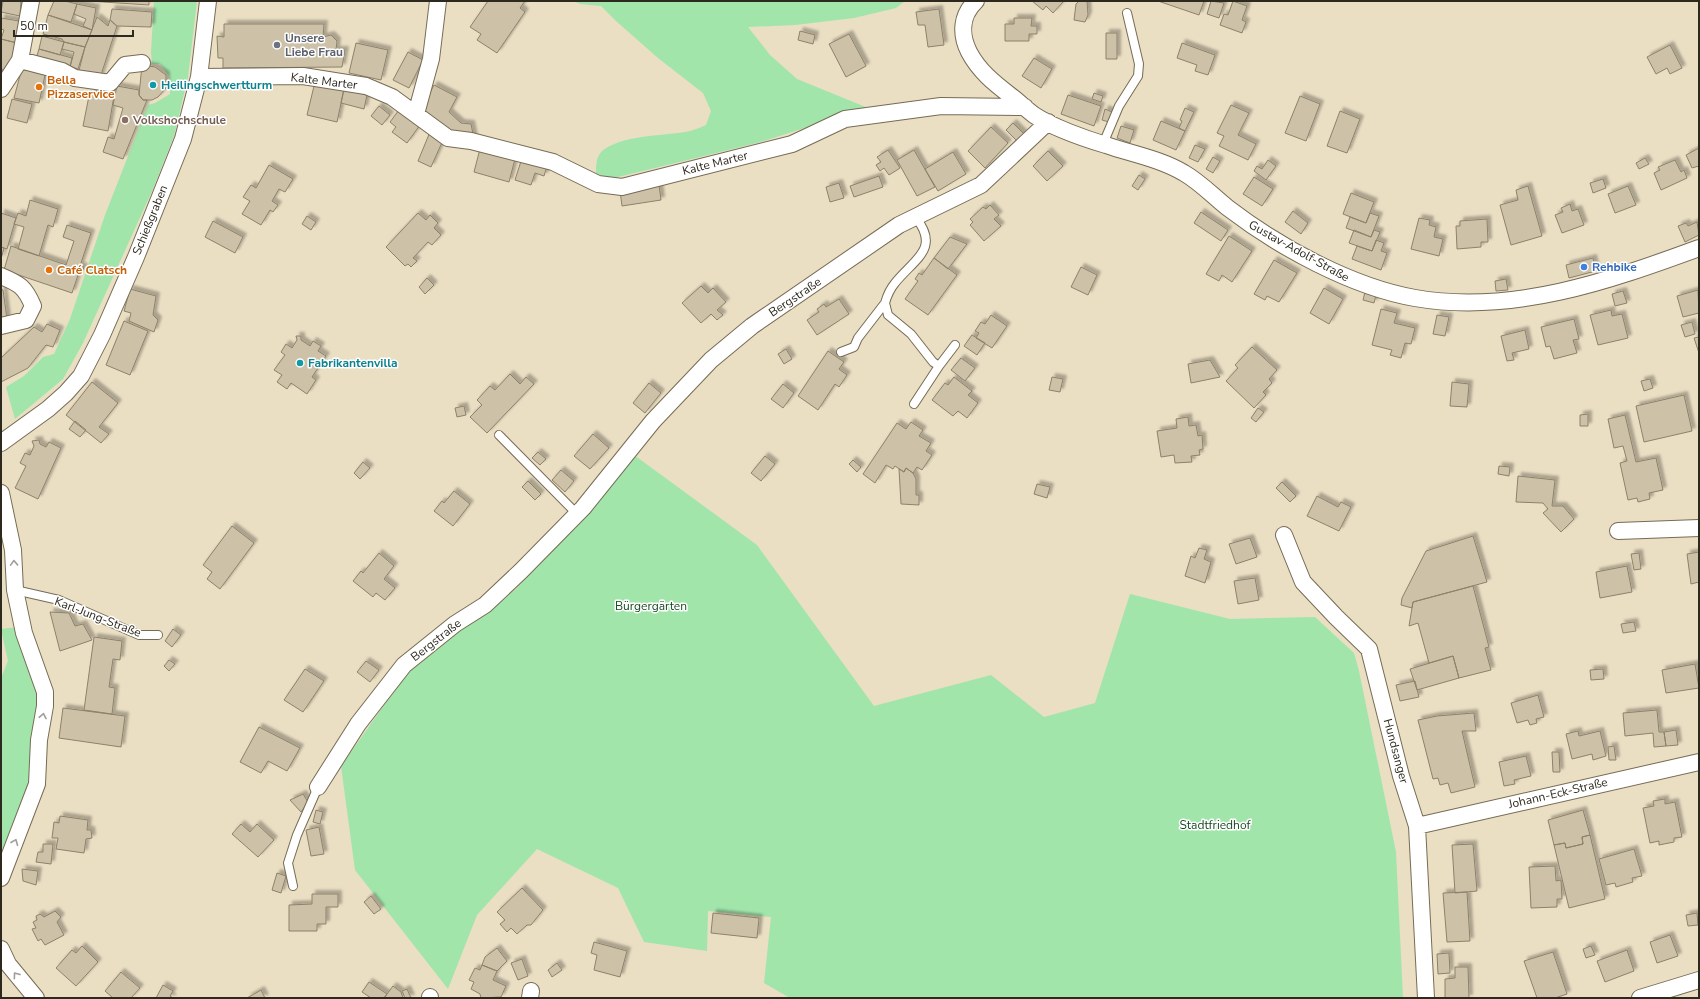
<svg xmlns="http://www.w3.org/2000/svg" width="1700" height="999" font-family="'Nunito Sans',sans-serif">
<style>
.green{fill:#a1e5ab}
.building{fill:#cdc1a7;stroke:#8d826a;filter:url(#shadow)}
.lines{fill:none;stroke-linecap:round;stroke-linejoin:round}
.service-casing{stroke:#766b54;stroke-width:10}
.minor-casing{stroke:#766b54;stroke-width:18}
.service{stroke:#fff;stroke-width:8}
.minor{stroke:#fff;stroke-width:16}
.oneway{stroke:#a09f9a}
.worship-dot{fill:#6b7280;stroke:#fff;stroke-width:1.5}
.culture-dot{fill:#0f9aa8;stroke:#fff;stroke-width:1.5}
.food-dot{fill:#e8710a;stroke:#fff;stroke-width:1.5}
.education-dot{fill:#8d6e63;stroke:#fff;stroke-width:1.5}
.shop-dot{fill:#3f7fe0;stroke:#fff;stroke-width:1.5}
.labels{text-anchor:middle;stroke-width:3;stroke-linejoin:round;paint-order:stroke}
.worship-label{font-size:12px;font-weight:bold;fill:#5b616d;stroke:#fff;text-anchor:start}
.food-label{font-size:12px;font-weight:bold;fill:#c56008;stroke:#fff;text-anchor:start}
.street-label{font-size:12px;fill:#2d291e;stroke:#fff}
.culture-label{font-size:12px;font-weight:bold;fill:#0d838f;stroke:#fff;text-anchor:start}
.education-label{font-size:12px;font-weight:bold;fill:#785e54;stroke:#fff;text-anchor:start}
.shop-label{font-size:12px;font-weight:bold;fill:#366cbe;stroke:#fff;text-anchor:start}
.park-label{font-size:12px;fill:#184923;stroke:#fff}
</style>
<defs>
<filter id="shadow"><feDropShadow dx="3.5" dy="-3.5" stdDeviation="1" flood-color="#0004"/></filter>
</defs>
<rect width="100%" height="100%" fill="#eadec3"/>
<path class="green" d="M154,1H197L188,77L174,136L153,189L83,343L63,379L15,419L6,387L24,376L43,357L54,354L70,319L105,215L148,105L155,103L170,94L169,76L160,64H152L151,52Z
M574,1H905L896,8L854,18L795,25L748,27L770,55L797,79L868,108L757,143L614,178L596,174C596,166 596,157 602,151C622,135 661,136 685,132C692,131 699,128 706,125L711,111L703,93L658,58L616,21L601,6L580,4Z
M634,455L757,545L874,706L991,675L1044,717L1095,703L1130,594L1230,619L1315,617L1354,653L1359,671L1396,852L1403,998H790L764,983L771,917L708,911L707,951L644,942L618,888L537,849L477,915L448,989L355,870L341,766L411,667L516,589Z
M19,627L42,693L34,782L1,878V678L8,661L1,629Z"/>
<path class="building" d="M3,1H21L20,16L1,12Z
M54,1H65L77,4L71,22L48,15Z
M88,1H149V5Z
M488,1H525L520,8L525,12L497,53L477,40L481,34L470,27Z
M1032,1H1062L1063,2L1053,13L1046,6L1043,10Z
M1079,1H1087L1088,15L1085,22L1074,20L1076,4Z
M1158,1H1204L1199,15Z
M1211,1L1224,3L1219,18L1207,14Z
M1233,1L1247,6L1242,20L1246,22L1242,33L1220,25L1224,14L1228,15Z
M77,4L96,8L92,30L83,26L86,19L74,14Z
M112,9L152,12L151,27L117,26L110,20Z
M939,9L944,45L928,47L925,25H918L916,12Z
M48,15L92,30L85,47L64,42L62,39L43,34Z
M97,17L108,26L110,20L117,26L100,78L78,74L85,47Z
M1,18L19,21L17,43L1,39L4,30L1,29Z
M1014,18H1032L1031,26H1037V34H1029V41H1005V24H1014Z
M224,24H324L323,37L331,35L337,41L336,50H345L342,67L223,68V58H218L217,36L224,37Z
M800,31L815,35L813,44L798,40Z
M1106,33H1117V59H1106Z
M849,34L866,66L846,77L829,44Z
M42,36L64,42L60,55L39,49Z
M1,39L17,43L7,72L1,69Z
M64,42L85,47L78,69L70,67L74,52L62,49Z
M356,43L388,50L381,80L349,73Z
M1182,43L1215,55L1208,75L1195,71L1197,65L1177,58Z
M1670,45L1682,68L1670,74L1667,68L1656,74L1647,57Z
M39,49L72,58L70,67L36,59Z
M408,52L423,60L409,88L393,80Z
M1034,58L1052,69L1041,88L1022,76Z
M142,65L155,67L166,75V88L158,97L152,100H143L139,95Z
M22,68L45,75L39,103L14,98Z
M59,79L67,80L66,85L57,84Z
M315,82L344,89L337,122L307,115Z
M434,85L457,97L449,112L461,123L471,124L474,139L452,136L421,110Z
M117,86L139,90V95L143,100H147L123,159L103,152L108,137L114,139L123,108L113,105Z
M344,89L367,95L364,109L341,103Z
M90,91L114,96L108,131L83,126Z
M1094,93L1103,96L1101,102L1092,99Z
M1068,95L1101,106L1094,126L1061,114Z
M1300,96L1320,104L1306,141L1285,133Z
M12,99L32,104L27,123L7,118Z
M1231,105L1249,113L1238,135L1256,144L1248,160L1219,146L1224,136L1217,133Z
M379,106L390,115L382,125L371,116Z
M1185,108L1194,112L1185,131L1179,128L1182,121L1180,120Z
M1105,109L1112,112L1109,122L1102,120Z
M399,110L420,125L407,143L392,132L396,127L390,122Z
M1340,111L1360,119L1347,153L1327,146Z
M1161,121L1185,131L1176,150L1153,140Z
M1013,123L1024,134L1017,141L1006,130Z
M1121,126L1134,130L1130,143L1117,138Z
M991,127L1008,143L985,168L968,151Z
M430,132L444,138L431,167L418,161Z
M1195,145L1205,149L1198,162L1189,158Z
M1699,148V166L1692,168L1686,155Z
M480,149L515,159L509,182L474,172Z
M888,150L900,168L889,175L884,168L880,171L876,165L881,162L877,157Z
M914,150L935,187L917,196L897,160Z
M1048,151L1063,166L1047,181L1033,166Z
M953,152L966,174L938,191L925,169Z
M1213,157L1220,161L1213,173L1206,169Z
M522,158L547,166L544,176L535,173L531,185L515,180Z
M1645,158L1649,164L1639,169L1636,163Z
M1268,160L1276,166L1266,180L1254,171L1257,166L1262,169Z
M1675,160L1681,172L1684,170L1687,178L1661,190L1654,173L1660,170L1658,167Z
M269,165L293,179L285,192L279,189L272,201L278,205L273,212L270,210L261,225L242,214L250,201L243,197L251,185L256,188Z
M1139,175L1145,179L1138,190L1132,186Z
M879,176L883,187L854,197L850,186Z
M1254,177L1273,189L1262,206L1243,194Z
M1603,179L1606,188L1593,193L1590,183Z
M839,183L844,198L830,202L826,187Z
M659,185L661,200L622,206L620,191Z
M1528,186L1542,236L1511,245L1500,205L1518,200L1516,190Z
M1628,186L1636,205L1615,213L1608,194Z
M1351,193L1374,202L1366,223L1343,214Z
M30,200L58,209L53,227L48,225L39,256L18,249L24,227L14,224L18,213L26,216Z
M1570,204L1572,211L1578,209L1584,225L1562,233L1555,215L1563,212L1561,208Z
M990,205L999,215L994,219L1001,226L984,241L970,225L973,222L970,219L983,207L986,209Z
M1293,211L1308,223L1301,234L1285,222Z
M1201,212L1228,230L1221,241L1194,223Z
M1,213L16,218L7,249L1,247Z
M418,213L426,220L430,215L438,223L434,228L441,235L432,245L428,242L413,258L417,261L411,267L408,264L405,266L386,247Z
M1370,213L1379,216L1371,237L1346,228L1350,217L1366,223Z
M307,216L316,222L311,230L302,224Z
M1419,218L1430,220L1429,225L1436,227L1434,237L1443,239L1439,256L1411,249Z
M1487,219L1488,242H1481V247L1457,249L1456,226H1460V221Z
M213,221L243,237L235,253L205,237Z
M1697,222L1699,235L1685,242L1678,226L1686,223L1688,226Z
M67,225L91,233L80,266L84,267L82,273L79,272L72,293L4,270L11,246L66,265L74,241L63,237Z
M1354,230L1371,237L1374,230L1380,232L1372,251L1349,243Z
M1229,236L1252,251L1232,282L1222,275L1219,281L1206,274Z
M950,237L967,244L948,269L934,258Z
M1376,240L1384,243L1381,251L1387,253L1381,270L1352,259L1357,246L1372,251Z
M1,247L4,248L1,259Z
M934,258L957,275L928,315L905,299L918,281L915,279L919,273L922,275Z
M1593,258L1596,271L1569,278L1566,265Z
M1274,260L1297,273L1279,302L1267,296L1265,300L1254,294Z
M1081,267L1097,275L1088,295L1071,287Z
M427,278L434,285L425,294L419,287Z
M1506,279L1508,290L1496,291L1495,281Z
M701,286L708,293L713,288L726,302L717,310L723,315L717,320L711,314L701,323L682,303Z
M1324,288L1343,299L1329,324L1310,313Z
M1,289L3,290L7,319L1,320Z
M130,289L156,296L153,315L158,320L154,332L129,321L131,313L124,311Z
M1698,290L1699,313L1683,317L1677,296Z
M1623,291L1627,303L1615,306L1612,294Z
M1365,292L1376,295L1374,303L1363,300Z
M839,299L849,314L817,335L807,320L819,312L817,309L824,304L826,307Z
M1381,309L1397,313L1394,323L1415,328L1411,344L1405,343L1401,358L1390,355L1392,350L1372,345Z
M1611,310L1612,316L1622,314L1628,338L1598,345L1590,315Z
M991,315L1007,326L992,348L976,338L979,333L975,331L981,322L985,324Z
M1437,315L1449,317L1445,336L1433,334Z
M1574,319L1579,339L1573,340L1577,353L1554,359L1550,346L1546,347L1541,327Z
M124,321L148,331L130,375L106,365Z
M1692,322L1695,334L1685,337L1681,325Z
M47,324L60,330L53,347L46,345L28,368L1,382V358L34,327L42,332Z
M1525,330L1529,349L1512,353L1514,360L1507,361L1501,336Z
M972,335L985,343L977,355L964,346Z
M296,336H301V340L310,346L313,341L321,346L318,351L326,356L312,377L316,380L307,394L291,383L287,389L277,382L282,375L274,370L285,355L281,352L286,344L292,348L297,340Z
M1699,337V353L1694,338Z
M1252,347L1277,370L1269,379L1272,383L1263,392L1266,395L1254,408L1226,381L1238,368L1235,365Z
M786,349L792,359L784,364L778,354Z
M828,351L844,362L839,369L847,375L839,387L835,384L818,410L798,396Z
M961,358L975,368L965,381L951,370Z
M1210,360L1220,377L1191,383L1188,364Z
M510,374L520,384L526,377L534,384L487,433L470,417L482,405L477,400L490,386L495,390Z
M954,377L972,391L968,395L978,403L967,418L958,411L953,416L932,400L945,383L948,385Z
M1052,377L1063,379L1060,392L1049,390Z
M1650,379L1653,388L1644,391L1641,381Z
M92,382L118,403L99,427L109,434L101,443L66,415Z
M1452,382L1469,384L1467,407L1450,406Z
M649,383L661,393L645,413L633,403Z
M783,384L794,393L783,408L771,399Z
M1684,395L1692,431L1644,442L1636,406Z
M464,406L466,415L457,417L455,408Z
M1258,408L1264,412L1256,422L1251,418Z
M1588,414V426H1580V415Z
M1625,415L1636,462L1656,458L1663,490L1649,493L1650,499L1638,502L1637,498L1628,500L1620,463L1627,461L1623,446L1614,448L1608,419Z
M1188,417L1189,426L1196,425L1198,436L1202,435L1203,449L1199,450L1200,455L1191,456L1192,462L1175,463L1174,455L1161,457L1157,431L1177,428L1176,419Z
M75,421L86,430L80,437L69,429Z
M911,422L923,430L919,436L931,443L926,451L932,455L922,470L917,467L913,473L906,468L904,472L895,466L893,469L886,465L875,483L863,474L897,423L906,429Z
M593,434L609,448L590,469L574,456Z
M39,440L40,444L46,447L49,442L61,448L38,499L15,488L26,466L20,463L25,453L30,455L34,446L32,441Z
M538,452L546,459L540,465L532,458Z
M765,456L775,464L761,481L751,473Z
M853,460L861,467L857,472L849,464Z
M363,462L370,468L360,479L354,473Z
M1499,466L1510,467L1509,476L1498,474Z
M906,468L913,473L916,479V495H919V505L901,504L899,469L904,472Z
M561,470L574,481L565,492L552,480Z
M1518,476L1555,480L1552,506H1563L1574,519L1561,532L1543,513L1548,509L1543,503L1516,502Z
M528,481L541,494L535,500L522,487Z
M1282,482L1296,496L1290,502L1276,488Z
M1037,484L1050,487L1047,498L1034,494Z
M454,491L470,504L453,526L434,511L442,501L444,503Z
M1317,496L1338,507L1341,502L1351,507L1339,531L1307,516Z
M232,526L254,543L220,589L207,579L212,572L203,565Z
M1473,536L1487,582L1413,602L1412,608L1401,605L1402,598L1426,551Z
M1250,538L1257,557L1236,564L1229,544Z
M1199,548L1207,550L1204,559L1211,562L1205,583L1185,576L1191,556L1195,558Z
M1699,552V582L1691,584L1687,554Z
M379,553L394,566L384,579L395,588L385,600L376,593L373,597L353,581L361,571L363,573Z
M1639,553L1641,569L1634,570L1631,554Z
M1627,566L1632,592L1600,598L1596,572Z
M1255,578L1259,600L1238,604L1234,581Z
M1473,586L1489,647L1485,648L1491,670L1459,678L1453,656L1429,663L1418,623L1409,626L1413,602Z
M50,612L69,613L75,626L83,624L92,640L60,651Z
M1634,622L1636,631L1623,633L1621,624Z
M173,629L181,635L172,647L165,641Z
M94,637L122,641L120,660L113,659L109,687L115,688L112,714L84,710Z
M1453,656L1459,678L1417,690L1410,669Z
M169,660L175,664L169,671L164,666Z
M366,661L379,670L370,682L357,672Z
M1695,664L1699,688L1666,693L1662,670Z
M305,669L324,681L303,712L284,700Z
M1603,669L1604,679L1591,680L1590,670Z
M1415,681L1419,697L1400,701L1396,685Z
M1538,695L1544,717L1536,719L1537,723L1530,725L1528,720L1517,723L1511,703Z
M63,708L125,716L121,747L59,738Z
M1657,710L1659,732H1664L1666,746L1654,747L1653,733L1625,736L1623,713Z
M1474,713L1476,731H1462L1475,787L1451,793L1448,783L1440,785L1438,778L1433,779L1418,720L1437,716Z
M259,727L300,748L287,771L268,761L261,773L240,762Z
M1676,730L1678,745L1666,746L1664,732Z
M1578,731L1579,736L1600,731L1606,756L1593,760L1592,754L1572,759L1566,734Z
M1614,746L1616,760H1609L1608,747Z
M1552,752H1559L1560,772H1553Z
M1526,756L1531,776L1514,780L1515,784L1504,786L1499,762Z
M303,794L308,802L301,812L290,800Z
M1665,799V804L1675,802L1682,837L1674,838V842L1659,845V841L1650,843L1643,808L1654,806L1653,801Z
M316,810L323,812L320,824L313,822Z
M1583,810L1590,835L1582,837L1583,844L1566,848L1565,843L1554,845L1548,820Z
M60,816L88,820L87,830H91L92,838L86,839L84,853L56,849L58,838H52L54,822L59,823Z
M241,824L250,832L257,824L274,840L258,857L232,834Z
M319,827L324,854L311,856L306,830Z
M1590,835L1605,899L1569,908L1554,845L1565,843L1566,848L1583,844L1582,837Z
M43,844H53L51,864L36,862L38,852H43Z
M1473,844L1477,891L1455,893L1452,845Z
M1634,849L1642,876L1632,878L1633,882L1616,887L1615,883L1606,885L1599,859Z
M1555,866L1556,881L1561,880L1562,899H1557V907L1531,908L1529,867Z
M22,869L38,871L36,885L23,881Z
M277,873L286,876L281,893L272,890Z
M522,888L543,910L531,925H527L517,934L511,928L507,932L500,924L505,920L497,912Z
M1467,892L1470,941L1447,942L1443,893Z
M312,894H338V907H326V924H317V931H289V905L312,904Z
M371,896L381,909L374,914L364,902Z
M55,911L61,917L57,922L64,935L45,945L41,939L38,941L32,929L36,928L33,922L37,920L36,916L40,914L44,917Z
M713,913L759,918L757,938L711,933Z
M1697,913L1698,925L1688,926L1686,915Z
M1670,935L1678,956L1657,963L1650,942Z
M594,942L627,951L620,977L594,970L597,955L591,953Z
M82,946L98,962L76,986L56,968L72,950L76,953Z
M1591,946L1595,955L1586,958L1583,949Z
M497,948L507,961L497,971L482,965L485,957Z
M1627,950L1634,971L1605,982L1597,961Z
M1553,952L1567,994L1555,998H1537L1524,961Z
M1449,953L1450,973L1438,974L1437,954Z
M522,959L528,976L518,980L511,963Z
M557,963L562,970L552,977L548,970Z
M482,965L497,971L493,980L506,986L501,997L481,998L480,994L471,989L474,982L469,980L475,968L480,970Z
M1455,967H1468L1469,998H1445V979L1455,978Z
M121,972L140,988L131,998H113L105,991Z
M369,982L387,994L384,998H371L362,992Z
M163,985L173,991L170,996L173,998H156Z
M393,986L401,992L403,998H384Z
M407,989L411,998H405L402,991Z
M261,990L265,998H247Z"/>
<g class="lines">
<g class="service-casing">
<path id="service" d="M1103,144L1119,106L1138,76L1139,64L1127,13
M841,352L854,347L858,338L885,303
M939,366L955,345
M914,404L939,366L933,362L911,334L888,315L885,303C887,296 890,289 895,283C913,260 941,249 916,218
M499,435L577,514
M15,590L59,600L139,635H158
M293,886L288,863L297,835L318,787"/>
</g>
<g class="minor-casing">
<path id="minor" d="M976,1C961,15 960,34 969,52C979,71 994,83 1011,96C1019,102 1026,109 1034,115C1052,127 1086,139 1106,145C1132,154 1161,159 1184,173C1200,182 1214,197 1228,208C1279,247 1352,287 1415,298C1512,315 1609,281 1699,248
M20,60L62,71L75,78L110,83L125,65L142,63
M199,77L303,76L366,86L392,97L448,138L471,141L553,162L598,184L622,187L792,144L845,119L941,106L1025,107
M1,89L20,60L31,1
M416,114L431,59L438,1
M1,276C20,284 25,287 33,306L26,320L1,326
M1,443L48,409L66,393L81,376L102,335L136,257L183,139L199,77L208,1
M1,493L13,550L15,590L24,633L45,692V706L39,740L37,784L1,878
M1618,531L1699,528
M1284,535L1303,582L1336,617L1369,649L1401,776L1417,826L1426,998
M318,787L358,724L404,665L455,624L485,605L521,571L583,508L653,421L711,360L752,326L899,225L981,185L1048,122
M1417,826L1699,762
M1,949L8,964L36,998
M430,998V997
M530,998L531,991
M1640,998L1699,980"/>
</g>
<use href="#service" class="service"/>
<use href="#minor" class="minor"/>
</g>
<defs><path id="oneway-chevron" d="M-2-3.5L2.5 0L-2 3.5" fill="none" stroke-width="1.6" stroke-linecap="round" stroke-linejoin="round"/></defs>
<g class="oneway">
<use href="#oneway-chevron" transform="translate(14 563) rotate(-92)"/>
<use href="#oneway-chevron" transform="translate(43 716) rotate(-79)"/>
<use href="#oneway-chevron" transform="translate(15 842) rotate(-68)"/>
<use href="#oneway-chevron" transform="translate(16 975) rotate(-126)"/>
</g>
<circle class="worship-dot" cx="277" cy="45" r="4"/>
<g class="culture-dot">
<circle cx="153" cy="85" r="4"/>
<circle cx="300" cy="363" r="4"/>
</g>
<g class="food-dot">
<circle cx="39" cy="87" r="4"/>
<circle cx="49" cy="270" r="4"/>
</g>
<circle class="education-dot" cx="125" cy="120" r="4"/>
<circle class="shop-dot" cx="1584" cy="267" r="4"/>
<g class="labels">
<g class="worship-label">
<text x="285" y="42">Unsere<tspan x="285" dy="14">Liebe Frau</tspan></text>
</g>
<g class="food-label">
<text x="47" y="84">Bella<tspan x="47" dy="14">Pizzaservice</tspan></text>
<text x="57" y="274">Café Clatsch</text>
</g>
<g class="street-label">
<text transform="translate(324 81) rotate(7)" y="4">Kalte Marter</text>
<text transform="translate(715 163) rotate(-14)" y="4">Kalte Marter</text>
<text transform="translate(150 220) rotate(-68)" y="4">Schießgraben</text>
<text transform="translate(1299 251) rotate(29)" y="4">Gustav-Adolf-Straße</text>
<text transform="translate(795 297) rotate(-34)" y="4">Bergstraße</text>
<text transform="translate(98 617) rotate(21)" y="4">Karl-Jung-Straße</text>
<text transform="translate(436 640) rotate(-38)" y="4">Bergstraße</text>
<text transform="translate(1396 751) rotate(75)" y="4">Hundsanger</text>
<text transform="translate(1558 793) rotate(-13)" y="4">Johann-Eck-Straße</text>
</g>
<g class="culture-label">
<text x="161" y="89">Heilingschwertturm</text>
<text x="308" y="367">Fabrikantenvilla</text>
</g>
<g class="education-label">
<text x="133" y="124">Volkshochschule</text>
</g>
<g class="shop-label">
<text x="1592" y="271">Rehbike</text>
</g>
<g class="park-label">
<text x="651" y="610">Bürgergärten</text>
<text x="1215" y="829">Stadtfriedhof</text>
</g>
</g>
<rect width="1700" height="999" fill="none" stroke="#2d291e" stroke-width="4"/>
<path d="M14 30v6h119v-6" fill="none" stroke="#2d291e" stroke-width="2"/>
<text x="20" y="30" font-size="12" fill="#2d291e" stroke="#ffffff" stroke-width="3" paint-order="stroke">50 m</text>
</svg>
